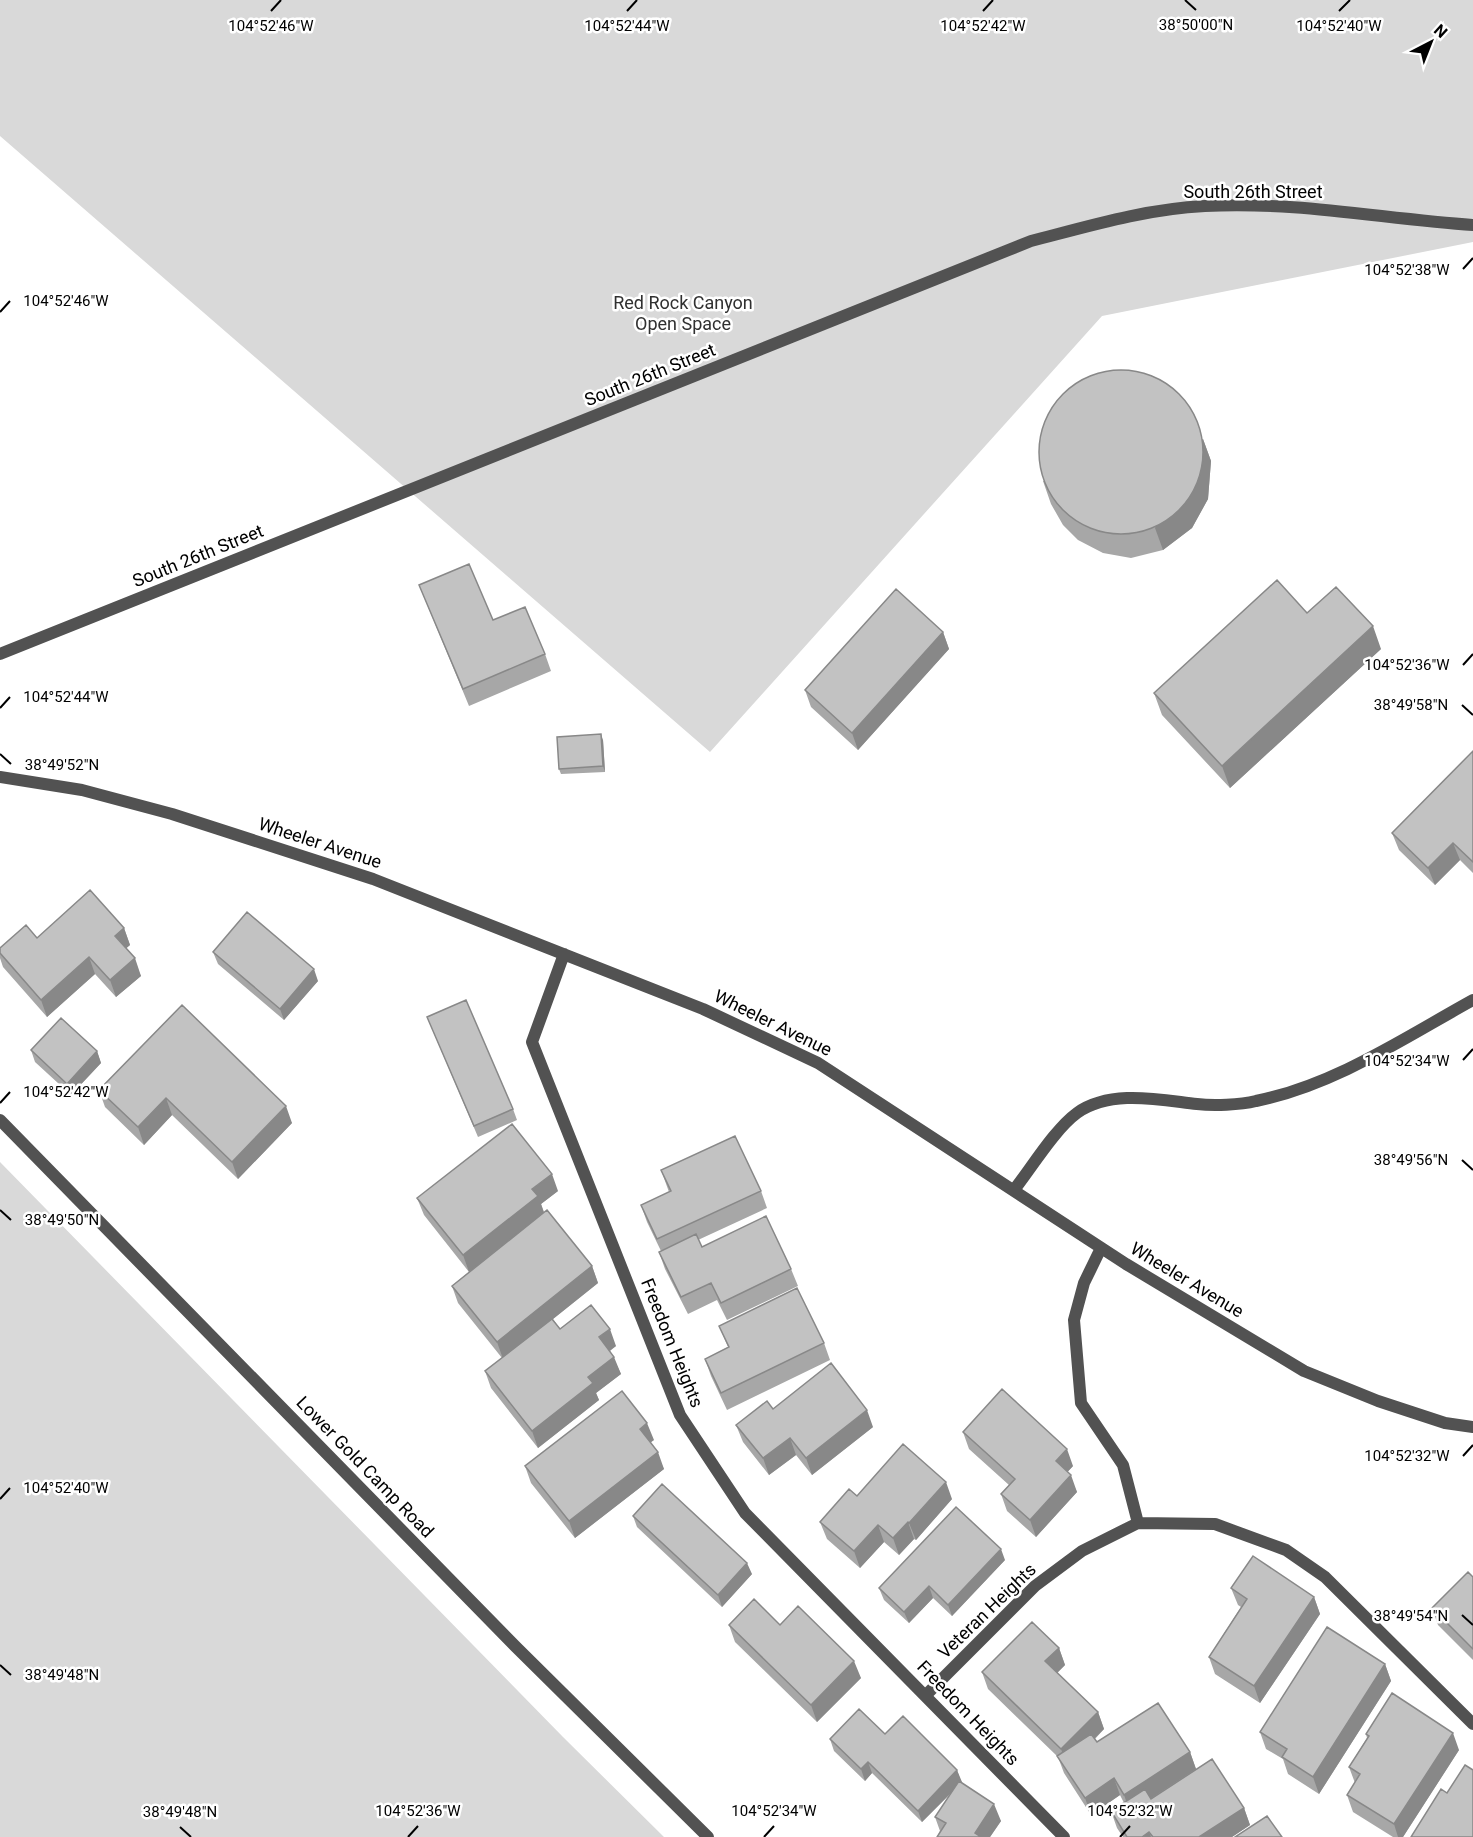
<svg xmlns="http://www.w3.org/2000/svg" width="1473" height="1837" font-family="Roboto,sans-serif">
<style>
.green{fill:#d9d9d9}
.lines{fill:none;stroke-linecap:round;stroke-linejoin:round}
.service{stroke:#525252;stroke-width:12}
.minor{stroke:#525252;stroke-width:12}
.tertiary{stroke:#525252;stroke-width:12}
.wall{fill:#a7a7a7}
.shaded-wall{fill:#888}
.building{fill:#c2c2c2;stroke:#888;stroke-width:1.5}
.ticks{fill:none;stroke:#000;stroke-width:2}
.labels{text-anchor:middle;stroke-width:5;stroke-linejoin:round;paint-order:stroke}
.street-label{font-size:18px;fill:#000;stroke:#fff}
.park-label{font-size:18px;fill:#303030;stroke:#fff}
.ticks-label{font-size:15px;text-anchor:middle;fill:#000;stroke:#fff;stroke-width:5;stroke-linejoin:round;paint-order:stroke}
</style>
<rect width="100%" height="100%" fill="#fff"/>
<path class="green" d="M0,0H1473V242L1102,316L710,752L0,136Z
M0,1162L563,1737L664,1837H0Z"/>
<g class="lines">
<path class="service" d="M1014,1190C1032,1167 1055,1129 1077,1113C1111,1089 1160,1100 1197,1104C1213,1106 1240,1105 1256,1101C1335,1085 1404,1038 1473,1000"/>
<path class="minor" d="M0,777L82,790L172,814L373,879L703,1009L818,1063L1126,1264L1304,1371L1378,1401L1445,1423L1473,1427
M564,954L532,1042L680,1415L745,1513L1064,1837
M1101,1248L1084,1283L1074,1320L1081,1403L1123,1465L1138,1523
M926,1695L1035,1586L1082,1551L1138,1523L1215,1524L1286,1550L1325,1577L1473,1724"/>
<path class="tertiary" d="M0,654L1031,241C1089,226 1145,209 1205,206C1295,201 1384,219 1473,225
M0,1120L516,1647L708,1837"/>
</g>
<path class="wall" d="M1203,439L1211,461L1208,499L1192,528L1163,550L1131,558L1103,553L1078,540L1063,525L1051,504L1043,481Z
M419,585L493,620L545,654L551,671L469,706L426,602Z
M1307,613L1381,649L1230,788L1162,715L1154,693Z
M943,632L949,649L858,750L811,707L805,690Z
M603,740L605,772L561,774L559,769Z
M1473,751V873L1460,860L1435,885L1399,850L1392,833Z
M124,928L130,945L126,948L141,976L116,997L95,974L47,1017L3,967L0,958V948L37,938Z
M213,952L318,981L284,1020L218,964Z
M182,1005L292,1123L238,1179L172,1115L144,1145L105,1107L99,1090Z
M427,1017L513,1109L517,1120L478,1137Z
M31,1050L97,1051L101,1063L71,1095L35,1062Z
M661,1170L761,1191L767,1208L698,1240L702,1247L791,1269L798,1286L727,1320L717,1300L688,1314L665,1269L659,1252L661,1251L647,1222L641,1205L669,1192Z
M558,1191L541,1204L544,1212L592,1266L598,1283L553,1319L560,1329L616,1346L610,1351L621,1374L596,1393L599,1400L538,1448L491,1388L485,1371L502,1358L458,1303L452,1286L469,1272L424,1215L417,1198Z
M719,1326L824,1343L830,1360L727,1410L711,1376L705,1359L728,1347Z
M773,1409L873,1427L812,1475L796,1455L769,1475L743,1442L736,1425Z
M963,1432L1073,1466L1067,1472L1077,1492L1036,1537L1007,1511L1001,1494L1009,1485L969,1449Z
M654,1440L650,1442L664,1469L575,1538L531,1483L525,1466Z
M857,1496L952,1499L916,1540L914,1539L899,1555L884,1542L860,1568L827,1539L820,1522Z
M633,1516L752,1574L722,1607L637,1527Z
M1005,1560L952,1616L933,1598L909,1623L884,1600L879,1588Z
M1473,1577V1660L1438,1625L1432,1608Z
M1231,1588L1314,1597L1320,1614L1260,1703L1215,1674L1209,1657L1241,1607L1238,1605Z
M729,1625H780L861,1678L817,1722L735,1642Z
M1059,1648L1065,1665L1057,1673L1098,1712L1104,1729L1095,1739L1097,1742L1190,1752L1196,1769L1244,1808L1250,1825L1232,1837H1123L1117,1828L1111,1811L1124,1803L1120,1795L1091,1815L1064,1773L1058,1757L988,1689L982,1672Z
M1385,1664L1391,1681L1319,1794L1288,1774L1283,1759L1266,1749L1260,1732Z
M885,1734L957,1770L961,1782L1001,1821L990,1837H937L940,1831L935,1817L952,1792L922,1822L872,1773L865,1781L834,1751L830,1739Z
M1366,1734L1459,1750L1403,1837H1393L1353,1812L1347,1795L1355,1783L1349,1767L1367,1738Z"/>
<path class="shaded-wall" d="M1203,439L1211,461L1208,499L1192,528L1163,550L1155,528Z
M1373,626L1381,649L1230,788L1222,766Z
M943,632L949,649L858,750L852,733Z
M601,734L603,740L605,772L603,766Z
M1453,843L1460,860L1435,885L1428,868Z
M124,928L130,945L121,953L115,936Z
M89,957L95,974L47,1017L41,1000Z
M135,958L141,976L116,997L110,980Z
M314,969L318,981L284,1020L280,1009Z
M97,1051L101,1063L71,1095L67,1084Z
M166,1098L172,1115L144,1145L138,1127Z
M286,1106L292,1123L238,1179L232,1162Z
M552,1174L558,1191L541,1204L544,1213L469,1272L463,1255L532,1189Z
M592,1266L598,1283L503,1359L497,1342Z
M610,1329L616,1346L605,1354L599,1337Z
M614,1357L621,1374L596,1393L599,1400L538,1448L532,1431L588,1377Z
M867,1410L873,1427L812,1475L806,1458Z
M647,1423L654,1440L646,1446L640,1429Z
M790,1438L796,1455L769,1475L763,1458Z
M1067,1449L1073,1466L1062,1478L1056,1461Z
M658,1452L664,1469L575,1538L569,1521Z
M1071,1475L1077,1492L1036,1537L1030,1520Z
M946,1482L952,1499L916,1540L909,1523Z
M908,1522L914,1539L899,1555L893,1538Z
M878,1525L884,1542L860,1568L854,1551Z
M1001,1549L1005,1560L952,1616L948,1605Z
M747,1563L752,1574L722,1607L718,1595Z
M929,1586L933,1598L909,1623L904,1612Z
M1314,1597L1320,1614L1260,1703L1254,1686Z
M1059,1648L1065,1665L1052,1678L1045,1661Z
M854,1661L861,1678L817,1722L811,1705Z
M1385,1664L1391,1681L1319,1794L1313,1777Z
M1098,1712L1104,1729L1067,1766L1061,1749Z
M1453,1733L1459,1750L1403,1837H1398L1394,1824Z
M1190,1752L1196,1769L1130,1812L1124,1795Z
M868,1762L872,1773L865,1781L861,1769Z
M957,1770L962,1782L922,1822L918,1811Z
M1114,1778L1120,1795L1091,1815L1085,1798Z
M994,1804L1001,1821L990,1837H977L975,1833Z
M1244,1808L1250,1825L1232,1837H1199Z
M1149,1832L1151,1837H1142Z"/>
<path class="building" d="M1039 452a82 82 0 1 1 164 0a82 82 0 1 1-164 0Z
M469,564L493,620L525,607L545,654L463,689L419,585Z
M1277,580L1307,613L1336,587L1373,626L1222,766L1154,693Z
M896,589L943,632L852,733L805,690Z
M601,734L603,766L559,769L557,737Z
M1473,751V862L1453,843L1428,868L1392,833Z
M90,890L124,928L115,936L135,958L110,980L89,957L41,1000L0,953V948L26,925L37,938Z
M247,912L314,969L280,1009L213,952Z
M466,1000L513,1109L474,1126L427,1017Z
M182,1005L286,1106L232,1162L166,1098L138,1127L99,1090Z
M61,1018L97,1051L67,1084L31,1050Z
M512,1124L552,1174L532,1189L538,1196L463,1255L417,1198Z
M735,1136L761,1191L657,1239L641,1205L671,1191L661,1170Z
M547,1210L592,1266L497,1342L452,1286Z
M766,1216L791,1269L721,1303L711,1283L681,1297L659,1252L696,1234L702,1247Z
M797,1288L824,1343L721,1393L705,1359L729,1347L719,1326Z
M591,1305L610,1329L599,1337L614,1357L588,1377L593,1383L532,1431L485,1371L552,1319L560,1329Z
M831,1363L867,1410L806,1458L790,1438L763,1458L736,1425L767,1401L773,1409Z
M1002,1389L1067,1449L1056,1461L1071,1475L1030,1520L1001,1494L1015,1479L963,1432Z
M622,1391L647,1423L640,1429L658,1452L569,1521L525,1466Z
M903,1444L946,1482L909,1523L908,1522L893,1538L878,1525L854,1551L820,1522L849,1489L857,1496Z
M662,1484L747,1563L718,1595L633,1516Z
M956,1507L1001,1549L948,1605L929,1586L904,1612L879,1588Z
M1253,1556L1314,1597L1254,1686L1209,1657L1247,1599L1231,1588Z
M1468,1572L1473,1577V1649L1432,1608Z
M754,1599L780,1625L798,1606L854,1661L811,1705L729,1625Z
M1032,1622L1059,1648L1045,1661L1098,1712L1061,1749L982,1672Z
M1327,1627L1385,1664L1313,1777L1282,1757L1287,1749L1260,1732Z
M1392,1693L1453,1733L1394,1824L1347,1795L1360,1774L1349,1767L1369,1736L1366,1734Z
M1158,1703L1190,1752L1124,1795L1114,1778L1085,1798L1057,1756L1091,1734L1097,1742Z
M859,1709L885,1734L903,1716L957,1770L918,1811L868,1762L861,1769L830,1739Z
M1212,1759L1244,1808L1199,1837H1153L1149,1832L1142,1837H1127L1111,1811L1145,1789L1151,1799Z
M1465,1765L1473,1770V1837H1411L1441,1789L1447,1793Z
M959,1781L994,1804L975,1833L981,1837H937L946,1823L935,1817Z
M1267,1816L1282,1837H1235Z"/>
<path class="ticks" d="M1185,0L1196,10M271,11L281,0M627,11L637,0M983,11L993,0M1339,11L1350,0M1463,269L1473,258M0,312L10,301M1463,665L1473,654M1462,705L1473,715M0,708L10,697M0,754L11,764M1463,1060L1473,1049M0,1103L10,1092M1462,1160L1473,1170M0,1210L11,1220M1463,1456L1473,1445M0,1499L10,1488M1462,1615L1473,1625M0,1665L11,1675M180,1827L191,1837M408,1837L418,1826M764,1837L774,1826M1120,1837L1130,1826"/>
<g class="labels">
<g class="street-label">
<text x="1253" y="198">South 26th Street</text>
<text transform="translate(650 375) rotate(-22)" y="6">South 26th Street</text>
<text transform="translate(198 556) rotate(-22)" y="6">South 26th Street</text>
<text transform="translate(320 843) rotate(18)" y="6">Wheeler Avenue</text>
<text transform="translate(773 1023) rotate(26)" y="6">Wheeler Avenue</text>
<text transform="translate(1187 1280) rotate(31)" y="6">Wheeler Avenue</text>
<text transform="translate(672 1343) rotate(68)" y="6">Freedom Heights</text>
<text transform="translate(365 1467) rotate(46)" y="6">Lower Gold Camp Road</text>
<text transform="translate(987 1611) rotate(-44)" y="6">Veteran Heights</text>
<text transform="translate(968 1713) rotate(46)" y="6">Freedom Heights</text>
</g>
<g class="park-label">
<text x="683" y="309">Red Rock Canyon<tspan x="683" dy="21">Open Space</tspan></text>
</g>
</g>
<g class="ticks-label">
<text x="1196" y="30">38°50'00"N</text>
<text x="271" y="31">104°52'46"W</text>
<text x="627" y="31">104°52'44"W</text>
<text x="983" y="31">104°52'42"W</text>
<text x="1339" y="31">104°52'40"W</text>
<text x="1407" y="275">104°52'38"W</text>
<text x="66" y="306">104°52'46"W</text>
<text x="1407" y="670">104°52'36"W</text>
<text x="66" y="702">104°52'44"W</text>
<text x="1411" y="710">38°49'58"N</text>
<text x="62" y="770">38°49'52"N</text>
<text x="1407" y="1066">104°52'34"W</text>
<text x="66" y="1097">104°52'42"W</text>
<text x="1411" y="1165">38°49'56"N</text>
<text x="62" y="1225">38°49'50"N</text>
<text x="1407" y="1461">104°52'32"W</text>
<text x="66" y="1493">104°52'40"W</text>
<text x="1411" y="1621">38°49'54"N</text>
<text x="62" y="1680">38°49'48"N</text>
<text x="418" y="1816">104°52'36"W</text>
<text x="774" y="1816">104°52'34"W</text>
<text x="1130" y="1816">104°52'32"W</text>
<text x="180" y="1817">38°49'48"N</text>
</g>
<g transform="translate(1431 42) rotate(42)" stroke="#ffffff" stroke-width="4.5" paint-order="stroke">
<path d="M0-4.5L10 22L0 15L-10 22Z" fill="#000000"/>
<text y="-9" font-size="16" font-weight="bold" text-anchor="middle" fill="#000000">N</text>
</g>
</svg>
